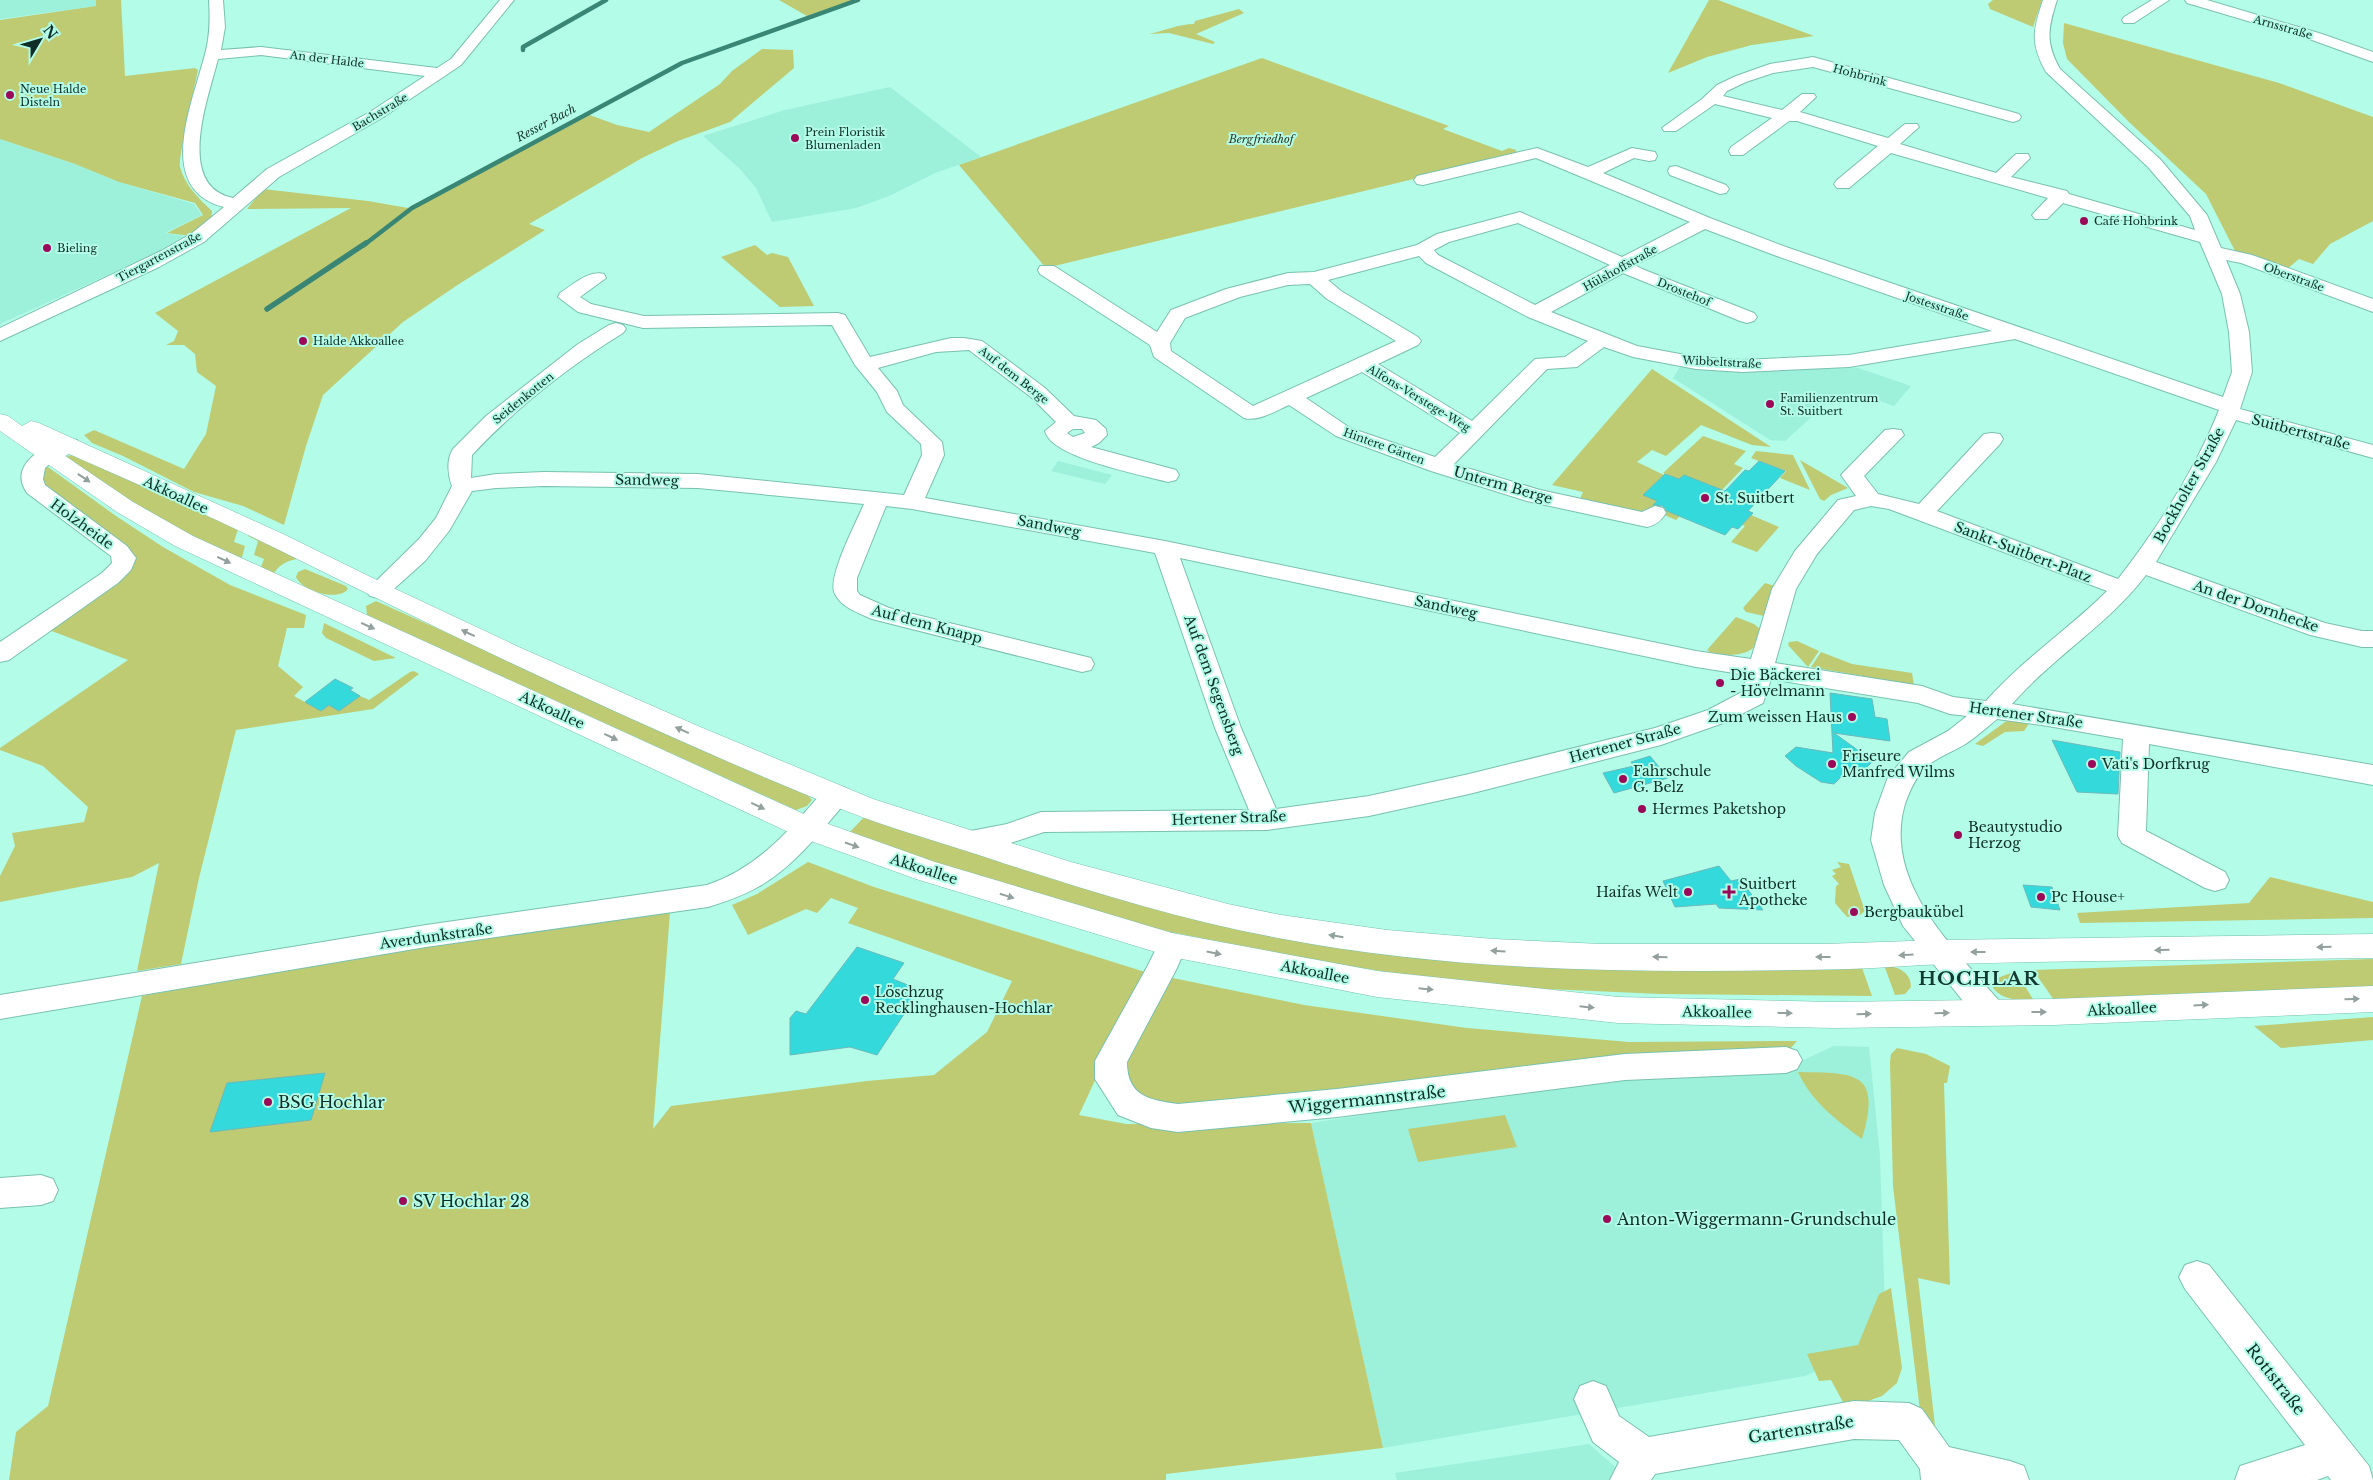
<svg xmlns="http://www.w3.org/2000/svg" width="2373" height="1480" font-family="'Libre Baskerville',serif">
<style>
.built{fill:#9df0da}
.green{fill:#becb73}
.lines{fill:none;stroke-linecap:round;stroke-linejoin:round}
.stream-far1{stroke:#3a8675;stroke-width:4.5}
.stream{stroke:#3a8675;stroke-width:5.5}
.building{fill:#34d9db;stroke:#6bb9ba}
.minor-casing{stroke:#79c1ae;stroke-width:2}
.major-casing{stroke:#79c1ae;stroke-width:1}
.minor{fill:#fff;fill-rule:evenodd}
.major{fill:#fff;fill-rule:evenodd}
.oneway{fill:#93a19e}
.poi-dot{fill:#9b0a59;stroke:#b2fce8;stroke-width:2}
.labels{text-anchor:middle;stroke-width:4;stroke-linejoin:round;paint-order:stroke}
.far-street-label{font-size:11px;fill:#0f2e27;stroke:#b2fce8}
.far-poi-label{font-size:11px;fill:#0f2e27;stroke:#b2fce8;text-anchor:start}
.far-park-label{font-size:11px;font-style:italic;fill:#31351e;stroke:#b2fce8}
.far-water-label{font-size:12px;font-style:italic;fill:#1c3932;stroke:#b2fce8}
.street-label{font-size:14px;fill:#0f2e27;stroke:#b2fce8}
.poi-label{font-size:14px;fill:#0f2e27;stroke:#b2fce8;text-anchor:start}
.near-street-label{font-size:16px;fill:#0f2e27;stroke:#b2fce8}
.near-poi-label{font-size:16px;fill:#0f2e27;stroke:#b2fce8;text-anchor:start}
.district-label{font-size:19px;font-weight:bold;letter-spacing:1px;fill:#133a31;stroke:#b2fce8}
</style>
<rect width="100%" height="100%" fill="#b2fce8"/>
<path class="built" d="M0,0H96V6L0,19Z
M890,87L981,157L935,173L889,196L856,208L772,222L756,188L739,168L703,136L785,110Z
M0,139L75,164L119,182L194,204L202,215L165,233L191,237L0,324Z
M1680,367L1743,371L1858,368L1911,386L1894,406L1877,400L1828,402L1785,441L1770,440L1673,378Z
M1058,461L1112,475L1105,484L1051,471Z
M1834,1046L1869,1047L1880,1156L1886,1341L1805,1376L1383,1448L1311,1123L1535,1088L1795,1064Z
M1589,1444L1630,1480H1397L1395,1473Z"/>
<path class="green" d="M96,0H121L125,76L195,68L198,70C195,85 178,157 180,167C185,185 198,198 212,211L211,222L191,236L167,233L203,215L195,203L119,182L75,164L0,139V20L96,6Z
M779,0H855L807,16Z
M1709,0H1718L1814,36L1752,45L1707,57L1668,73Z
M1993,0H2042L2033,27L1990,9L1988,4Z
M1239,9L1244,13L1196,34L1215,42L1213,44L1169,33L1149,34C1163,31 1179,24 1194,24L1195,21Z
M2064,23L2279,83L2373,117V221L2330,244L2313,264L2299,259L2286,270L2235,251L2206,194L2129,122L2067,59L2063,43Z
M762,49L793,50L794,68L730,122L678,141L642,158L529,224L545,230L459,284L403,322L323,395L306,446L284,525L243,506L194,492L123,456L92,443L84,435L94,430L184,469L206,434L216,386L197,372L195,354L184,345H166L174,341L178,331L155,313L351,208L247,209L263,189L368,201L408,208L587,114L617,125L649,132L720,84L732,71Z
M1262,58L1449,126L1443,129L1502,151L1509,148L1516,150L1517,154L1046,268L959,165Z
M755,245L767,255L772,253L788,257L814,306L780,307L721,257Z
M1652,369L1771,447L1752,445L1701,425L1666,456L1652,450L1637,462L1664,475L1643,495L1657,501L1653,505L1680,516L1676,520L1653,510L1645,516L1579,501L1583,492L1552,485Z
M1703,436L1746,451L1734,464L1743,468L1722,490L1684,475L1679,479L1663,473Z
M1756,451L1793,455L1810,490L1780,478L1786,471L1751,458Z
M74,454L238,529L234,542L245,546L241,561L166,525L66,457Z
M1800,460L1848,488L1831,495L1824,501L1820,499Z
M48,467L116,516L163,547L230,585L306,615L304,628H287L278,666L303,687L294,696L321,711L329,705L339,711L360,696L369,700L410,672L414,671L419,674L373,709L236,730L199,878L181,964L137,971L159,863L132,877L0,902V876L15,846L12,833L84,822L88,807L43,766L0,750V748L128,660L49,630L133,566L135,556C126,543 112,536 99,527C79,514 53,498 39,478L45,469Z
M1751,515L1779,527L1757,552L1731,542L1745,526L1742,525Z
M249,534L302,558C289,560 276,564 272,579L259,572L264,559L254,555L258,541L248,536Z
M305,569L346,586L348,589C337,602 302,591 296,577L298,572Z
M1765,583L1775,586L1764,616L1746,612L1743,608Z
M376,601L807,794L812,800L807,806L796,810L367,615L366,606Z
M1736,617L1754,624L1760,629C1758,635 1757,643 1753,648C1743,657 1721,656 1710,652L1707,650Z
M324,623L396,658L374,661L326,638L322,633Z
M1797,641L1819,651L1808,667L1788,645L1789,642Z
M1821,652L1852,664L1912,673L1914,685L1811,667Z
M2014,719L2030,722L2024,731L2005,732L1983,746L1975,744L2005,722Z
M866,815L1000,862L1060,880L1222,921L1861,965L1872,996L1661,994L1522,988L1421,977L1315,961L1146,927L946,867L850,832Z
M808,862L874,887L1145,972L1079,1115L1126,1124L1311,1123L1383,1448L1166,1474V1480H9L16,1432L48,1406L142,996L372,954L670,913L653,1129L671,1106L867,1081L934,1075L987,1032L1012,981L848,923L858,908L831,898L817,913L806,909L748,935L732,905L757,894Z
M1837,862L1849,864L1865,911L1860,915L1847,917L1835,903L1836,886L1839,884L1832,876L1836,874L1832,870L1841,867Z
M2270,877L2373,902V918L2080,923L2077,913L2249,903Z
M2373,959V987L2054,1000L2033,970Z
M1884,965C1897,967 1911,971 1911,987L1905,994L1895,995Z
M2016,971L2034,1001C2019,1000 2004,1001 1993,988L1995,979Z
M1168,977L1304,1005L1467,1028L1629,1042L1797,1041L1784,1056L1181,1107L1134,1095L1123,1065Z
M2373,1017V1040L2281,1048L2254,1026Z
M1897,1048L1926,1054L1950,1066L1947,1083H1944L1950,1285L1918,1278L1937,1443L1920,1411L1893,1186L1890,1062L1891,1054Z
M1798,1072C1856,1073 1882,1071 1862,1139C1836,1120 1812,1102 1798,1072Z
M1505,1115L1517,1147L1418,1162L1408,1129Z
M1891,1288L1902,1368L1897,1383L1882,1396L1865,1402L1844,1404L1831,1380L1819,1381L1807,1354L1858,1345L1879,1294Z"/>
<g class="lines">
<path class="stream-far1" d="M523,50V47L606,0
M364,245L412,208L682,63L858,0"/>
<path class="stream" d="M267,309L366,243"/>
</g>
<path class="building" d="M1759,461L1785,471L1748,511L1753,513L1738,529L1732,527L1725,535L1667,511L1663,506L1653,505L1657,501L1643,495L1665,474L1679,479L1684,475L1725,491L1745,470L1749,471Z
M335,679L353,688L350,690L360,696L339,711L329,705L321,711L305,702Z
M1830,693L1872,699L1875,717L1887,719L1890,741L1834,733L1873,761L1860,774L1846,772L1834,784L1821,782L1796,766L1785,756L1796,747L1833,753Z
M2052,740L2120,752L2118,794L2077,792Z
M1650,756L1668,778L1614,793L1603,773L1634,766L1631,762Z
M1719,866L1731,881L1740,879L1763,910L1719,908L1716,904L1675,907L1663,881Z
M2023,885L2052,887L2060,910L2031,907Z
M857,947L904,963L893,979L920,990L877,1055L850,1047L790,1055V1018L796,1011L806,1014Z
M325,1073L311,1120L210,1132L227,1083Z"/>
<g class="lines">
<g class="minor-casing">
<path id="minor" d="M209,0H223L225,27L221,50L261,47L437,68L451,59L500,0H514L461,65L382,118L279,177L204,242L159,267L0,341V328L161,251L191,234L224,207C150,188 197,94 207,46C210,30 210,16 209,0ZM261,55L425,76L370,112L267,169L233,198C174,186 209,96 218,59Z
M2043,0H2057C2048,28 2045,42 2060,69L2160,159L2207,215L2221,248L2252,255L2373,299V312L2241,263L2226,260L2240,294L2249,332L2252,372L2240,409L2373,445V458L2236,420L2216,462L2156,562L2325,623L2362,631H2373V647H2362L2310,635L2146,575C2108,625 2053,657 2012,704L2373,765V785L2149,744L2146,831L2225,872L2229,880L2225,888L2215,891L2205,888L2122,843L2118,836L2123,739L2042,725L1997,719C1986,728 1975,738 1964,745C1952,752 1938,757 1927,766C1916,776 1910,790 1905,804C1882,883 1955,949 2001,1003L2005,1012L2001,1021L1990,1024L1979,1021L1903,926L1884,885L1871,840L1875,813L1888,777L1909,752L1948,731L1967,716L1950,714L1918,703L1771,679L1763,703L1726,722L1661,745L1469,794L1369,816L1267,830L1044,832L998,847L970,850L960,847L956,840L960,833L1007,824L1041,812L1249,810L1215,728L1155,553L912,509L886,506L857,578V591L860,595L889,608L1091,658L1094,664L1091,670L1082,672L872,619C859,613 842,608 835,594C826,579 857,521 864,504L698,488L544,486L496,488L472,491L449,531L425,561L386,596L378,598L370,596L366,591L419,539L436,518L452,486C448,475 446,460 453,449L486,416L578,344L609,325L616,323L623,325L626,329L623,333C568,367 516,408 472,455L471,478L496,474L544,472L698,474L904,495L922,455L921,444L887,412L877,392L855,365L832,325L643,328L578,312L558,297L560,293C573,285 588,270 604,274L606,278L580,297L591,304L644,316L838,313L845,315L870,357L951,338H964L982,341L1045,388L1074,416L1096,420L1106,429L1107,435L1099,443L1091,447L1176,470L1179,475L1176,480L1168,482C1143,475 1051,458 1045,431L1056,422L1031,397L969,350L936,352L878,368L897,391L903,405L942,442L944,455L925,498L1165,541L1696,651L1751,659L1772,589L1795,551L1838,500L1856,496L1841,475L1885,430L1893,429L1901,430L1904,435L1864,476L1878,494L1919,504L1984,434L1992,433L2000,434L2003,439L2000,444L1937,511L2118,579C2157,529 2196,468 2219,410L2015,339L1849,367L1742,372L1696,369L1633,357L1604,347L1577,367L1547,369L1454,464L1540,490L1642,512L1655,506L1663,508L1666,513C1661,521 1656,525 1647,527L1527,501L1431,471L1336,436L1289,405C1275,411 1259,422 1244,418L1154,357L1150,345L1040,274L1038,270L1040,266H1054L1157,332L1171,310L1226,289L1288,273L1314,272L1417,245L1437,234L1520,212L1622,257L1690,222L1536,158L1423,185L1417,184L1414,180L1417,176L1537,148L1588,167L1632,148L1655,152L1657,156L1655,160L1649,161L1634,158L1603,173L1710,218L1786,247L2223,397L2232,372L2229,332L2222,294L2200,242L2063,203L2047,219H2035L2032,215L2048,198L1891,153L1849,188H1837L1834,184L1837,180L1878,146L1797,121H1789L1743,155H1731L1729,151L1731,147L1772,118L1715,104L1676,131H1664L1662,128L1702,99L1717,85L1736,76L1770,64L1813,57L2019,114L2021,117L2019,120L2013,122L1813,67L1773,73L1746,82L1727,91L1723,96L1782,110L1802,94H1814L1816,97L1800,112L1888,138L1905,124H1917L1919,127L1900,144L1996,173L2016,154H2028L2030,158L2011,177L2067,191L2069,194L2195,230L2190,216L2148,167L2046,72C2030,43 2033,30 2043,0ZM1518,223L1610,265L1535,305L1438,255L1434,250L1449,242ZM1705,229L1774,255L1992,331L1849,355L1742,360L1696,357L1637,346L1551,312L1623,273L1740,321L1747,323L1754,321L1757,317L1754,313L1642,269L1635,265ZM1419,256L1426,263L1528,317L1588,341L1565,357L1535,359L1472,421L1378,364L1418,345L1421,341L1418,337L1341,291L1328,280ZM1310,284L1327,299L1396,341L1253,406L1171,351L1170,343L1185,318L1240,297L1288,285ZM1362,372L1460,433L1435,457L1350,428L1306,398ZM1073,429H1082L1085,433L1073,437L1067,433ZM1871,506L1889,509L2107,591C2068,630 2022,660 1986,701L1953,697L1922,686L1775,663L1796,589L1817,554L1854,510ZM1180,558L1696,667L1747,675L1742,692L1708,710L1655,728L1469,774L1369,796L1276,809L1241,728Z
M2152,0H2169L2134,23H2124L2122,20L2124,17Z
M2185,0H2207L2322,34L2373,52V62L2312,40L2187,3Z
M1676,166L1726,185L1729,189L1726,193L1720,194L1670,175L1668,171L1670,167Z
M69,439L77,440L80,445C72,456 55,458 45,468L43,479L45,485L127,546L136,558L131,570L118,583L9,660L0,662V642L102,573L112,563L111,556L27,493C7,464 46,444 69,439Z
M836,785L846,788L850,795L846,802C819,833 794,867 758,887C742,896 725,902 708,907L426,947L0,1019V995L426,925L707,885C759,868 792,827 826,788Z
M1172,933L1182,937L1187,945L1176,970L1127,1062C1127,1096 1149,1100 1178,1104L1337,1089L1625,1054L1786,1047L1797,1051L1802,1060L1797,1069L1786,1073L1625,1080L1337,1117L1178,1132L1151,1128L1118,1115L1095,1079V1061L1147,967L1162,937Z
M41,1175L53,1179L58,1190L53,1201L41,1205L0,1208V1178Z
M2197,1261L2209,1265L2369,1466L2373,1480H2331L2328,1476L2317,1480H2235L2240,1466L2305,1445L2185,1289L2179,1277L2185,1265Z
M1593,1381L1606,1386L1619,1416L1649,1437L1854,1401L1909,1403L1922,1409L1949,1447L2010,1461L2024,1466L2029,1480H1921L1920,1469L1899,1440L1854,1439L1655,1474L1651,1480H1610L1619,1462L1593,1442L1574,1399L1580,1386Z"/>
</g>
<g class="major-casing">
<path id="major" d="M0,414L8,416L22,426L31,421L39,423L283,534L387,585L521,648L698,726L873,799L1071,862L1228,904L1281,915L1387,930L1494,939L1601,944H1824L1940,940L2373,934V958C2231,960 2089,960 1947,964C1914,965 1882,968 1849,969C1660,973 1465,974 1278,938C1182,920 1089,891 997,861C947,844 895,830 846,811C650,732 460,640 271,546C198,510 123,478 49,445L133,502L193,536L817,820L935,862L1172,933L1377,971L1618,997L1834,1002L2053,999L2373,986V1012L2053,1025L1834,1028L1618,1023L1377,997L1172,957L916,879L797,836L175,546L117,512L0,431Z"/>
</g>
<use href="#minor" class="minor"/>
<use href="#major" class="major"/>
</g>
<defs><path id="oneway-solid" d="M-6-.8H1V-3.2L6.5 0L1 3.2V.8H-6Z" transform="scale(1.25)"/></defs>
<g class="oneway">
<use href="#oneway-solid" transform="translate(84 478) rotate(34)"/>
<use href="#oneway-solid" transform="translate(224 560) rotate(25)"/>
<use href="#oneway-solid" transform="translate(368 626) rotate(24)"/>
<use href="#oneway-solid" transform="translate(468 633) rotate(-155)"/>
<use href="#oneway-solid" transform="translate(682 730) rotate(-156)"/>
<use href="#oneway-solid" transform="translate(611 737) rotate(25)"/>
<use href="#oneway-solid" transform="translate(758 806) rotate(25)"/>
<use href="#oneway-solid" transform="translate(852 845) rotate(19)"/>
<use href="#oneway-solid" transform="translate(1007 896) rotate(17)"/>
<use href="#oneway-solid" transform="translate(1336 936) rotate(-171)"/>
<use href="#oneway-solid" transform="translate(2324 947) rotate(179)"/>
<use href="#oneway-solid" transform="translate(2162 950) rotate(179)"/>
<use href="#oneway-solid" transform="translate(1498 951) rotate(-176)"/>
<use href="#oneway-solid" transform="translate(1978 952) rotate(-180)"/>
<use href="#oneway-solid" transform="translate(1214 953) rotate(11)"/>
<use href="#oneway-solid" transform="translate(1906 955) rotate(176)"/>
<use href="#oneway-solid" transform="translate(1660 957) rotate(-179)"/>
<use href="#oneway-solid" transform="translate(1823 957) rotate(-180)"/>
<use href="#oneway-solid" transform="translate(1426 989) rotate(6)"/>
<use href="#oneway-solid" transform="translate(2352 999) rotate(-2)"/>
<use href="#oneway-solid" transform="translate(2201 1005) rotate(-3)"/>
<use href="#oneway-solid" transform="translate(1587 1007) rotate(6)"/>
<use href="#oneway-solid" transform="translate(2039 1012)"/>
<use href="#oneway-solid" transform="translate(1785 1013) rotate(1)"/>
<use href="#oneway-solid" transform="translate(1942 1013) rotate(-1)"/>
<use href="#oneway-solid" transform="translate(1864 1014) rotate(-1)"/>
</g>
<g class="poi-dot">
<circle cx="10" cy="95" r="5"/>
<circle cx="795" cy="138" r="5"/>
<circle cx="2084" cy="221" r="5"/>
<circle cx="47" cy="248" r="5"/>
<circle cx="303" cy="341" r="5"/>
<circle cx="1770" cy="404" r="5"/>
<circle cx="1705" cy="498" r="5"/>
<circle cx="1720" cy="683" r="5"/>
<circle cx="1852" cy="717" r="5"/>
<circle cx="1832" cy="764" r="5"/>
<circle cx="2092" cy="764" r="5"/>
<circle cx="1623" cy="779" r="5"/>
<circle cx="1642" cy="809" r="5"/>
<circle cx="1958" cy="835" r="5"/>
<circle cx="1688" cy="892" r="5"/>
<path d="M1726.5 884.5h5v5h5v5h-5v5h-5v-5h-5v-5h5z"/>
<circle cx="2041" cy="897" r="5"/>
<circle cx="1854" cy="912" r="5"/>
<circle cx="865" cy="1000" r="5"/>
<circle cx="268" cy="1102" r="5"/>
<circle cx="403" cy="1201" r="5"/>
<circle cx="1607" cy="1219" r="5"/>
</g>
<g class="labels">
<g class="far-street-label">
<text transform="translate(2283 27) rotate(16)" y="4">Arnsstraße</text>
<text transform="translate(327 59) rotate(7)" y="4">An der Halde</text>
<text transform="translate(1860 75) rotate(15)" y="4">Hohbrink</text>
<text transform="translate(380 112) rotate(-31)" y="4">Bachstraße</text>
<text transform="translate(159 257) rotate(-28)" y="4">Tiergartenstraße</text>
<text transform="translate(1620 268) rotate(-29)" y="4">Hülshoffstraße</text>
<text transform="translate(2294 277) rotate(20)" y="4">Oberstraße</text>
<text transform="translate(1684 292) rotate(22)" y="4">Drostehof</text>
<text transform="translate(1937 306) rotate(19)" y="4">Jostesstraße</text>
<text transform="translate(1722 362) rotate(3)" y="4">Wibbeltstraße</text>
<text transform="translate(1014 375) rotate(38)" y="4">Auf dem Berge</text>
<text transform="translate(523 398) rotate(-39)" y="4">Seidenkotten</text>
<text transform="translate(1419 398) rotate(31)" y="4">Alfons-Verstege-Weg</text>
<text transform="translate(1384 446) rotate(20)" y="4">Hintere Gärten</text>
</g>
<g class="far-poi-label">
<text x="20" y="93">Neue Halde<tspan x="20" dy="13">Disteln</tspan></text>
<text x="805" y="136">Prein Floristik<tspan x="805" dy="13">Blumenladen</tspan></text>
<text x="2094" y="225">Café Hohbrink</text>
<text x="57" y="252">Bieling</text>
<text x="313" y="345">Halde Akkoallee</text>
<text x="1780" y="402">Familienzentrum<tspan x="1780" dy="13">St. Suitbert</tspan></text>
</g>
<g class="far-park-label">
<text x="1261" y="143">Bergfriedhof</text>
</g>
<g class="far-water-label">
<text transform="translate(546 123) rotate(-28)" y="4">Resser Bach</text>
</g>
<g class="street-label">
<text transform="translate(2301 432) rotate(15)" y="5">Suitbertstraße</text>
<text transform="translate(647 480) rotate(1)" y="5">Sandweg</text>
<text transform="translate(1503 485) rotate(16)" y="5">Unterm Berge</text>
<text transform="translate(2189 485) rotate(-61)" y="5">Bockholter Straße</text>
<text transform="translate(176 495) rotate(25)" y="5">Akkoallee</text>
<text transform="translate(82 524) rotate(36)" y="5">Holzheide</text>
<text transform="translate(1049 526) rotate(11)" y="5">Sandweg</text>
<text transform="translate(2023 552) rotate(21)" y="5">Sankt-Suitbert-Platz</text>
<text transform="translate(2256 606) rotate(19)" y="5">An der Dornhecke</text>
<text transform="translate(1446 607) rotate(12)" y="5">Sandweg</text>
<text transform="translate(927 624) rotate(15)" y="5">Auf dem Knapp</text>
<text transform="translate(1214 685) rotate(70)" y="5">Auf dem Segensberg</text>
<text transform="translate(552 710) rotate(25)" y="5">Akkoallee</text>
<text transform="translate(2026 715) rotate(8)" y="5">Hertener Straße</text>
<text transform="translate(1625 743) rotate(-15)" y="5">Hertener Straße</text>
<text transform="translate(1229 818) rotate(-2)" y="5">Hertener Straße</text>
<text transform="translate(924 869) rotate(18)" y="5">Akkoallee</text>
<text transform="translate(436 936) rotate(-8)" y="5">Averdunkstraße</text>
<text transform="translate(1315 972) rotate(11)" y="5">Akkoallee</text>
<text transform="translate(2122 1009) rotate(-3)" y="5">Akkoallee</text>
<text transform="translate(1717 1012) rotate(1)" y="5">Akkoallee</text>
</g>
<g class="poi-label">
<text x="1715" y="503">St. Suitbert</text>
<text x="1730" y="680">Die Bäckerei<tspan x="1730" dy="16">- Hövelmann</tspan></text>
<text x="1842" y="722" text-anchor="end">Zum weissen Haus</text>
<text x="1842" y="761">Friseure<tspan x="1842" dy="16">Manfred Wilms</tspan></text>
<text x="2102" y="769">Vati's Dorfkrug</text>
<text x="1633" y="776">Fahrschule<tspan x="1633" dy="16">G. Belz</tspan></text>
<text x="1652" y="814">Hermes Paketshop</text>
<text x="1968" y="832">Beautystudio<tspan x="1968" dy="16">Herzog</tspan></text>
<text x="1739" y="889">Suitbert<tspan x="1739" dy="16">Apotheke</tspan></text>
<text x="1678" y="897" text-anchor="end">Haifas Welt</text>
<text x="2051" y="902">Pc House+</text>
<text x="1864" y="917">Bergbaukübel</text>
<text x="875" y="997">Löschzug<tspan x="875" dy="16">Recklinghausen-Hochlar</tspan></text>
</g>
<g class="near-street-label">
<text transform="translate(1367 1099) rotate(-6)" y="6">Wiggermannstraße</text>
<text transform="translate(2276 1379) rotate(52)" y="6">Rottstraße</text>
<text transform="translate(1801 1429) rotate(-9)" y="6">Gartenstraße</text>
</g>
<g class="near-poi-label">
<text x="278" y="1108">BSG Hochlar</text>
<text x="413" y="1207">SV Hochlar 28</text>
<text x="1617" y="1225">Anton-Wiggermann-Grundschule</text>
</g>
<g class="district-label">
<text x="1979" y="985">HOCHLAR</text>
</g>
</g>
<g transform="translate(40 40) rotate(52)" stroke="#b2fce8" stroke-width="4" paint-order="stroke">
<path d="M0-4L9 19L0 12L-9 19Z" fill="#0f2e27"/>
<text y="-8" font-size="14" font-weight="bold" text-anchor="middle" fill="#0f2e27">N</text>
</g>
</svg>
